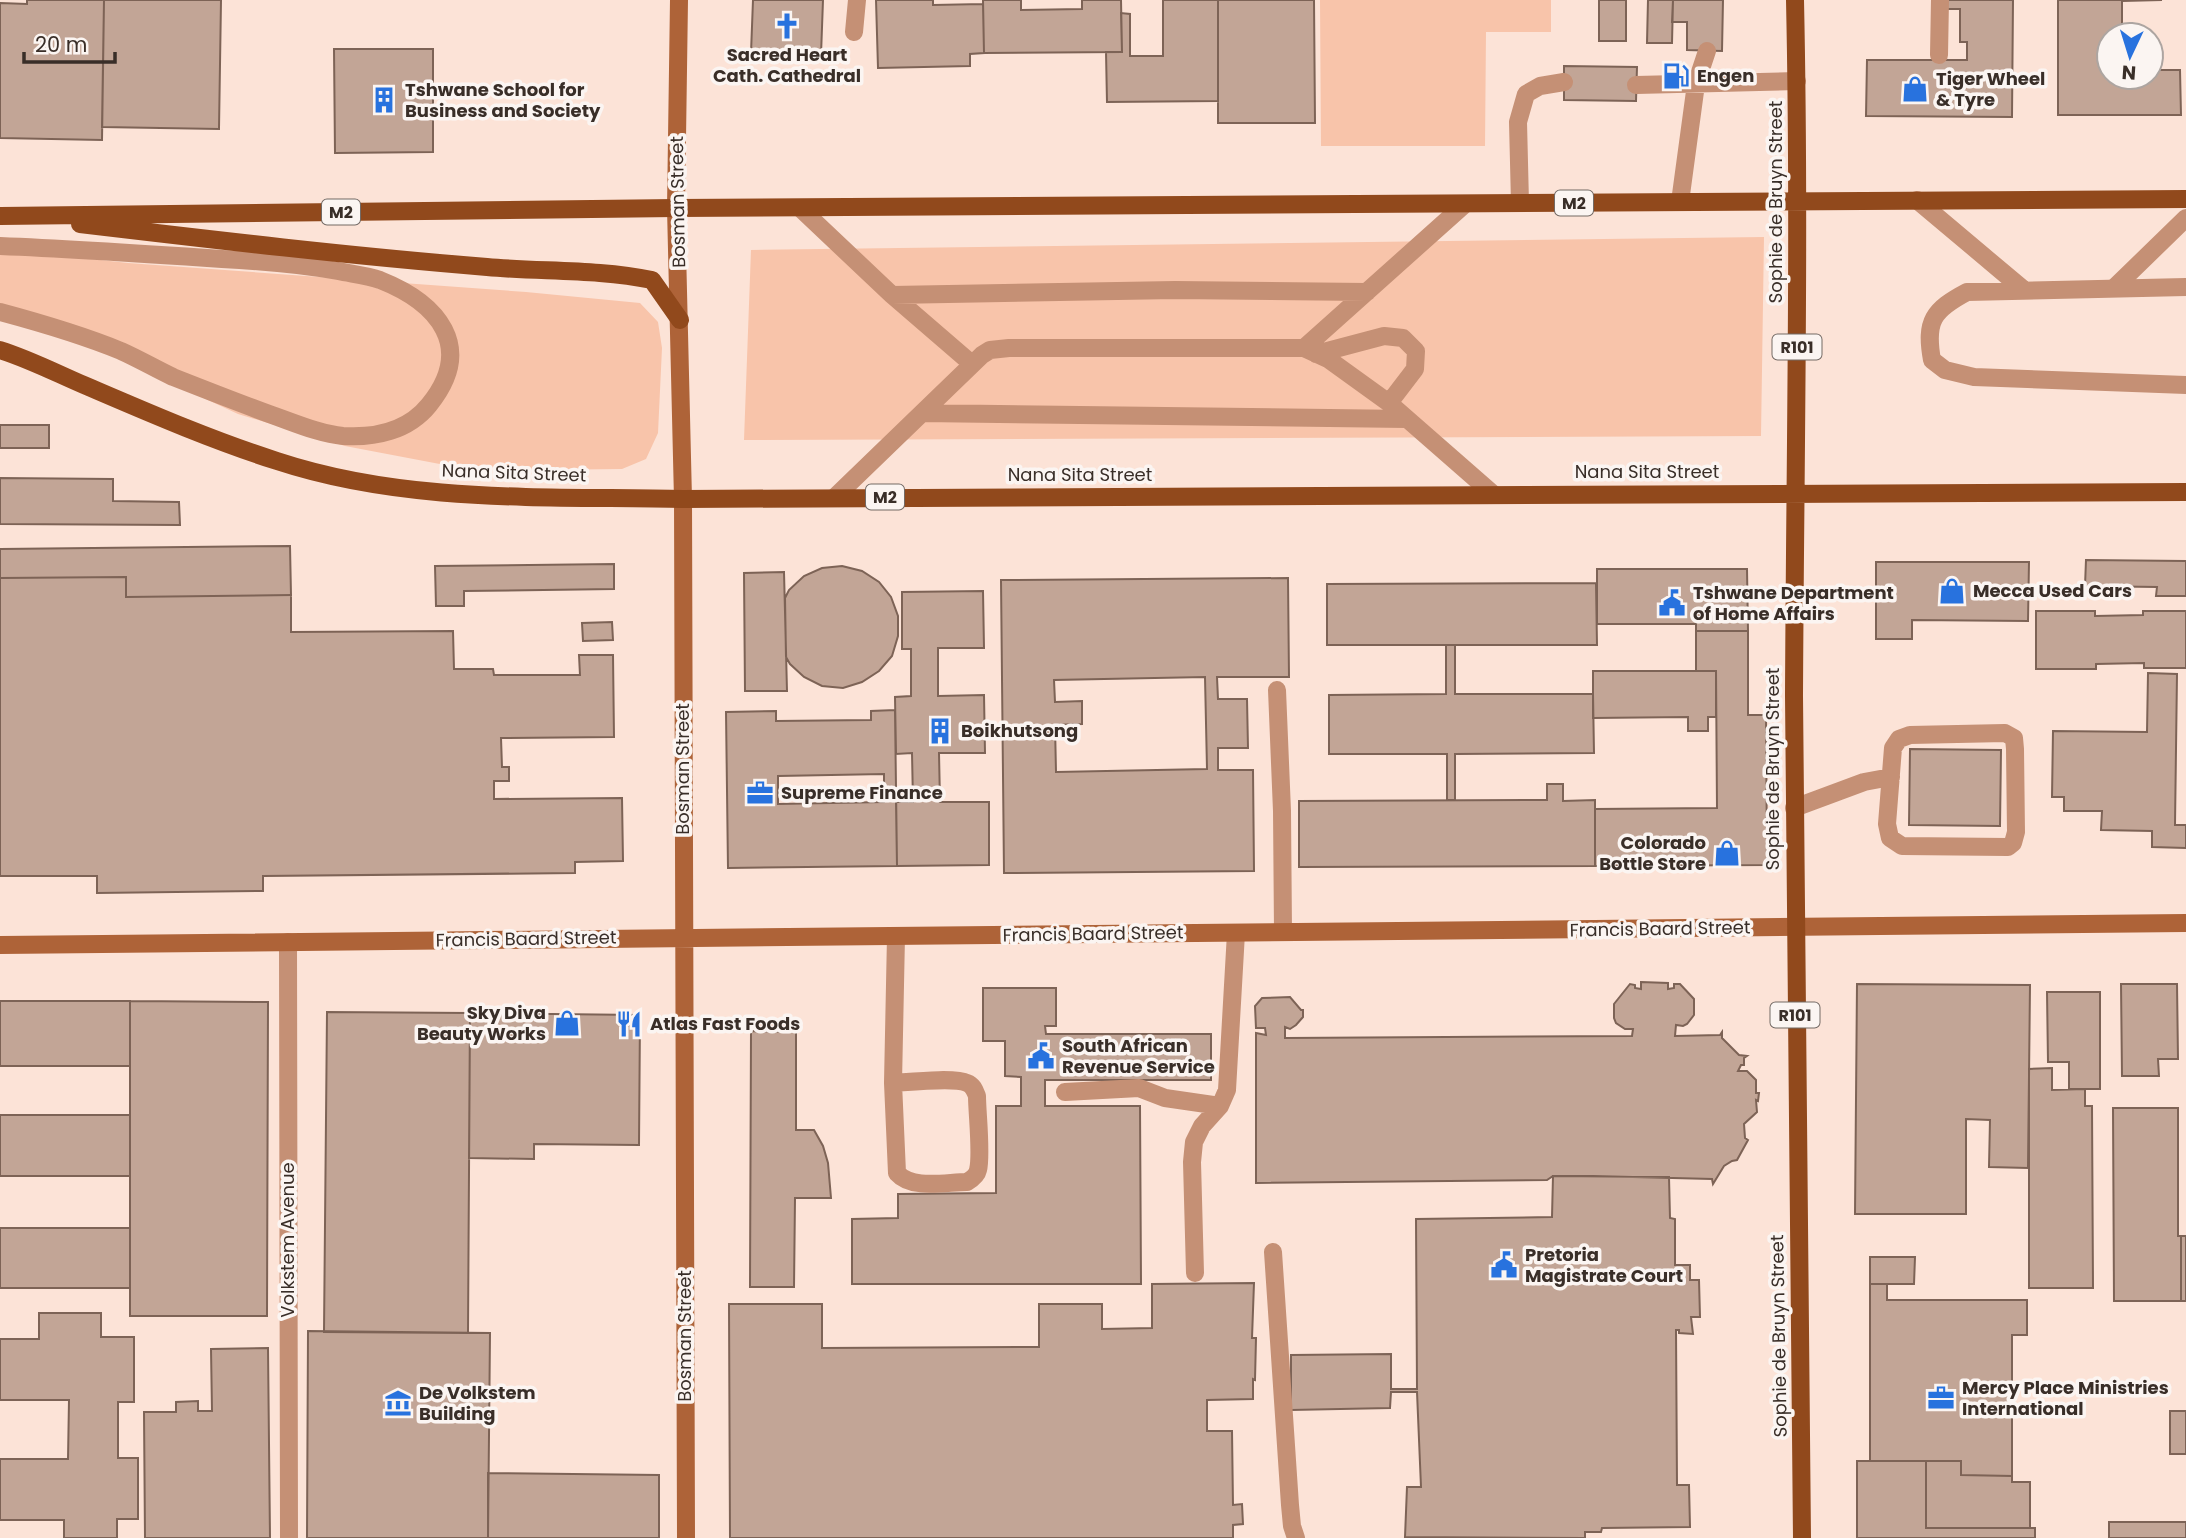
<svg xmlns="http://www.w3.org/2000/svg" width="2186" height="1538" font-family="Poppins,sans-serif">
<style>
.green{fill:#f8c4aa}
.building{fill:#c2a596;stroke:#7d6356;stroke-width:2;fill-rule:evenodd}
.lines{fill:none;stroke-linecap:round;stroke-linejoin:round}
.lane{stroke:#c59075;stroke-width:18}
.street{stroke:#c59075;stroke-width:18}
.secondary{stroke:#ae6338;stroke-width:18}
.primary{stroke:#91491c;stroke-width:18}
.labels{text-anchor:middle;stroke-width:7;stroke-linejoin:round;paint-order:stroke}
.shield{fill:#fbf5f2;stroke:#736a65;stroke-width:2}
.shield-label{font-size:16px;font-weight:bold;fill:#392e28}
.poi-label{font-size:18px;font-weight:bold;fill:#392e28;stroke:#fbf5f2;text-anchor:start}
.street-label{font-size:18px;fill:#392e28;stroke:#fbf5f2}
</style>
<rect width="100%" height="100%" fill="#fce3d7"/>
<path class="green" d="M1320,0H1551V32H1486L1485,146H1321Z
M1764,237L1761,436L744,440L751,250Z
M0,249L128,263L526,292L640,303L658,322L662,348L658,433L646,459L622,469L537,470L445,465L345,446L238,414L109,354L0,313Z"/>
<path class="building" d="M27,0H104L102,140L0,138V3L27,4Z
M104,0H221L219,129L102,127Z
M753,0H823L821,55L751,53Z
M876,0H933V5L983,4L984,53L970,54V66L878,68Z
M983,0H1021V10L1082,9V0H1121L1122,52L984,53Z
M1163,0H1218V101L1107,102L1106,52H1122L1121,13L1130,14V56H1163Z
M1218,0H1314L1315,123H1218Z
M1599,0H1626V41H1599Z
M1648,0H1673L1672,43H1647Z
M1673,0H1723L1722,51L1687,50V22H1672Z
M1946,0H2013L2012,117L1866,116L1867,60H1967V42H1960V9H1946Z
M2058,0H2162L2122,1V35H2109V77H2151V70H2180L2181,115H2058Z
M334,49H433V152L335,153Z
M1564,66L1637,67L1636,101L1564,100Z
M0,425H49V448H0Z
M0,478L113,479V501L179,502L180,525L0,524Z
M290,546L291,595L126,597V577L0,578V549Z
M2086,560L2186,561V596H2156L2157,587L2085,586Z
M1876,562H2029L2028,621L1912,620V639H1876Z
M614,564V589L464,591V606H436L435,566Z
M842,566L862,571L879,582L891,597L898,616V636L892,656L879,671L862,682L843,688L822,686L804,677L790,664L786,657L785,598L789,590L804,576L822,568Z
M1597,569H1747L1748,631H1696V624H1597Z
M784,572L787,691H745L744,573Z
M126,577V597L291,595V632L453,631L454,669H493L494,675H580L579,655H613L614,737L501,738L502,767H509V781H494V799L622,798L623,861L575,862V873L263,876V891L97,893V876H0V578Z
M1288,578L1289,677H1217L1218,699H1247L1248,748H1218V770H1253L1254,871L1004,873L1001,580ZM1205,677L1207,769L1056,772L1055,725L1082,724V701L1055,702L1054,680Z
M1596,583L1597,645H1327V584Z
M983,591L984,648H938V696L984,695L985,753H939L940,802H989V865L897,866L896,802H913L912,753L896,754L895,697L911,696V649H902V592Z
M2036,611H2095V616L2143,615V611H2186V668H2144V663L2096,664V669H2036Z
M612,622L613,640L583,641L582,623Z
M1696,631H1748V715H1766L1767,865L1595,866V809L1717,808L1716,671H1696Z
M1446,645H1455V694H1593L1594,753L1455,754V800H1447V754H1329V695L1446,694Z
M1593,671H1716V717H1708V731H1688V717L1593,718Z
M2148,673L2177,674L2175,825H2186V848L2152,847V831L2101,830L2102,811H2064V797H2052L2053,731L2147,732Z
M895,710L897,866L728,868L726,712L776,711V721L871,720V711ZM884,774V802L778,804V776Z
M1910,749L2001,750L2000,826L1909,825Z
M1547,784H1563V801L1595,800V866L1299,867V801L1547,800Z
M1641,982L1668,983V989L1674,988V984H1680L1694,999V1015L1687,1024L1683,1026L1676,1025L1675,1036L1720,1035L1722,1032V1038L1739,1055L1747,1056L1744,1058V1065H1741L1738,1071H1747L1756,1080V1093H1759L1758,1101L1756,1100L1757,1112L1744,1124L1745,1138L1748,1140L1737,1160L1732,1161L1724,1166L1713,1184L1712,1179L1593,1176H1553L1547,1180L1256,1183V1033L1266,1035L1265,1028H1256L1255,1006L1262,998L1290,997L1301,1010H1303V1017L1296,1025L1290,1029L1285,1027V1038L1632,1036L1633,1029H1625L1616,1023L1614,1018V1004L1630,984L1635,985V988L1641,989Z
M1857,984L2030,985L2028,1168L1989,1167L1990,1120L1966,1119V1214H1855Z
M2121,984H2177L2178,1059H2158L2159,1076H2122Z
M983,988H1056V1026H1045L1046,1034H1211V1080H1045V1106H1140L1141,1284H852V1219L898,1218V1194L996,1193V1106H1021V1077L1005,1076V1041H983Z
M2047,992H2100V1089H2069V1062H2048Z
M0,1001H130V1066H0Z
M130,1001L268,1002L267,1316H130Z
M327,1012L470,1013L468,1333L324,1332Z
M470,1013L640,1015L639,1145L534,1144V1159L469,1158Z
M751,1031L796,1032V1130H814L823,1146L828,1163L831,1198H795L794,1287H750Z
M2052,1068V1090L2085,1089V1106H2092L2093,1288H2029V1069Z
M2113,1108H2178V1236H2181V1301H2114Z
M0,1115H130V1176H0Z
M1553,1176L1669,1177L1670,1218L1675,1219V1265H1690V1280H1699L1700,1317H1691L1693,1334L1679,1333V1330H1676L1677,1485H1689L1690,1527L1602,1528L1601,1532H1585V1538L1405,1537L1407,1487H1421L1417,1392H1391L1390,1408L1291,1410V1355L1391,1354V1389H1417L1416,1219L1552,1217Z
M0,1228H130V1288H0Z
M2181,1236H2186V1301H2181Z
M1870,1257H1915L1914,1284H1870Z
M1254,1283L1252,1338H1256L1255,1380L1253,1379V1399L1207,1400V1431H1232L1233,1505L1242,1504L1243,1524L1233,1525V1538H730L729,1304H822V1348L1039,1347V1304H1102V1329L1152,1328V1284Z
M1870,1284H1887V1300H2027V1335H2012V1476L1961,1475V1461H1870Z
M39,1313H101V1337H134V1402H118V1458H138V1519H117V1538H64V1520H0V1459H68L69,1400H0V1339H39Z
M308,1331L490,1333L488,1538H307Z
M268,1348L270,1538H145L144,1412H176V1402L198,1401V1411H212L211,1349Z
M2170,1411H2186V1454H2170Z
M1857,1461H1926V1528H2035V1538H1857Z
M1926,1461H1961V1475L2012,1476V1482H2030V1528H1926Z
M488,1473L659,1475V1538H488Z
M2109,1522H2186V1538H2109Z"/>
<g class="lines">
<path class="lane" d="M854,32L857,0
M1939,55L1940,0
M1636,85L1797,81
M1917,200L2024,290
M1680,202L1696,84L1707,51
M1520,203L1518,122L1526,94L1540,86L1564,82
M800,208L892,295L972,364
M0,246C74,249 148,254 222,259C262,261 300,264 338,271C352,274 366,275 380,280C438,303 476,347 429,405C408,431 375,438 343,436C320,434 295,423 272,415C239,403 206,390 173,377C156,369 139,359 121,351C82,335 41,323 0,312
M2186,287L1967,292C1933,310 1925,321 1932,360L1945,370L1974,377L2186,385
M2114,288L2186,218
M892,295L1175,290L1367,292
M1304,348L1465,204
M1316,354L1384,336L1403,338L1416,351L1415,369L1389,403
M922,413L1407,419
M834,498L982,355L990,350L1009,348H1304L1328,359L1389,403L1493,494
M1277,690L1282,811L1283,932
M2005,733L2014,738L2015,749L2016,832L2013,843L2008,847L1902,846L1890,838L1887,824L1893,748L1899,739L1910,735Z
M1794,808L1864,782L1891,777
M893,1083C909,1082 955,1077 967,1083C973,1085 975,1091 977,1096C977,1113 982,1155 978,1170C977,1175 972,1179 967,1182C946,1182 912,1190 897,1173L893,1083L896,936
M1065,1092L1139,1088L1165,1098L1220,1106
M1273,1252L1290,1505L1292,1526L1296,1538
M1195,1273L1192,1162L1194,1142L1202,1126L1220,1106L1227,1090L1236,933"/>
<path class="street" d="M288,942L289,1538"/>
<path class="secondary" d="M679,0L676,208L683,499L686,1538
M0,945L2186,923"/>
<path class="primary" d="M1795,0C1800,232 1795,464 1794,696C1794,976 1799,1257 1802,1538
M0,216L676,208L2186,199
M80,224C215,240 351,256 487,267C542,272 598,269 652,280L680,320
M0,350C29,359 56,373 84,385C147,412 211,440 277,461C407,504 547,496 683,499L2186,492"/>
</g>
<defs>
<g id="church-bare" transform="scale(2.1)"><path d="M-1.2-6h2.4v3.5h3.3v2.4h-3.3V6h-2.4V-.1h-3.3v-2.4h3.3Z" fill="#2872de" stroke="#fbf5f2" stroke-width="2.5" paint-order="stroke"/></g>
<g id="fuel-bare" transform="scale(2.1)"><path d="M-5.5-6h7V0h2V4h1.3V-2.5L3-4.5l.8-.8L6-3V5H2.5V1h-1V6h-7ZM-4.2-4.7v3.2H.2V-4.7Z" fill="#2872de" stroke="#fbf5f2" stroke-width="2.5" paint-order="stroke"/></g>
<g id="shop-bare" transform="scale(2.1)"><path d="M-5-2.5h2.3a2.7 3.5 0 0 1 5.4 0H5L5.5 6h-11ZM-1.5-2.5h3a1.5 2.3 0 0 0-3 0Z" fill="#2872de" stroke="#fbf5f2" stroke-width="2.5" paint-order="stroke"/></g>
<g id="building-bare" transform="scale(2.1)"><path d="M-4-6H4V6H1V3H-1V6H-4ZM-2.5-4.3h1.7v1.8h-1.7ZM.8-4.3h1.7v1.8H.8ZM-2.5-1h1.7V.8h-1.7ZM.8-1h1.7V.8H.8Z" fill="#2872de" stroke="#fbf5f2" stroke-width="2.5" paint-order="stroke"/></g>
<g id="civic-bare" transform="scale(2.1)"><path d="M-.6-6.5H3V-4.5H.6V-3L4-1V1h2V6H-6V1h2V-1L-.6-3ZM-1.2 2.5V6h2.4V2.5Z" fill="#2872de" stroke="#fbf5f2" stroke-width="2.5" paint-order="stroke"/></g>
<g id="office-bare" transform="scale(2.1)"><path d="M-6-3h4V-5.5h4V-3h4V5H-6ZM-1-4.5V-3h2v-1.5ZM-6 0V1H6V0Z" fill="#2872de" stroke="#fbf5f2" stroke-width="2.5" paint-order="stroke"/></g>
<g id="restaurant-bare" transform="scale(2.1)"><path d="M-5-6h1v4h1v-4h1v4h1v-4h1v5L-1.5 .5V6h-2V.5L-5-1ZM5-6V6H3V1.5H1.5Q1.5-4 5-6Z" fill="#2872de" stroke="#fbf5f2" stroke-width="2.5" paint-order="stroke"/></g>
<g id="museum-bare" transform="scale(2.1)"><path d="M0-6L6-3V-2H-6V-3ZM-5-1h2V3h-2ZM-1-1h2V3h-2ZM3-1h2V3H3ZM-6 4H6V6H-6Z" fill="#2872de" stroke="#fbf5f2" stroke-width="2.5" paint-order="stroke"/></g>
</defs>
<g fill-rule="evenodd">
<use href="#church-bare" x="787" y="26"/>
<use href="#fuel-bare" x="1676" y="76"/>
<use href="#shop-bare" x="1915" y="89"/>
<use href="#building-bare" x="384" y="100"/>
<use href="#shop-bare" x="1952" y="591"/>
<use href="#civic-bare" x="1672" y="603"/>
<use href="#building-bare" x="940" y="731"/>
<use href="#office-bare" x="760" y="793"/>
<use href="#shop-bare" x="1727" y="853"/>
<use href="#shop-bare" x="567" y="1023"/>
<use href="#restaurant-bare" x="629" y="1024"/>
<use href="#civic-bare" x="1041" y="1056"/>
<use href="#civic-bare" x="1504" y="1265"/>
<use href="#office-bare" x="1941" y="1398"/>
<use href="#museum-bare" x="398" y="1403"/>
</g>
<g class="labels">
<g class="shield">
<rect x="1555" y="190.5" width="38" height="25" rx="5"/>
<rect x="322" y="199.5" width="38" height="25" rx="5"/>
<rect x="1772.5" y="334.5" width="49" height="25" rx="5"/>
<rect x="866" y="484.5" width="38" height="25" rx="5"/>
<rect x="1770.5" y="1002.5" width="49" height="25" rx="5"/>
</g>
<g class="shield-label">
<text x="1574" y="209">M2</text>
<text x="341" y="218">M2</text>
<text x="1797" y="353">R101</text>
<text x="885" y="503">M2</text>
<text x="1795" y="1021">R101</text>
</g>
<g class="poi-label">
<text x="787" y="61" text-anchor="middle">Sacred Heart<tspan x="787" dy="21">Cath. Cathedral</tspan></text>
<text x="1697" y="82">Engen</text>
<text x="1936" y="85">Tiger Wheel<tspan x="1936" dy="21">&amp; Tyre</tspan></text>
<text x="405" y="96">Tshwane School for<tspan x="405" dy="21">Business and Society</tspan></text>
<text x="1973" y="597">Mecca Used Cars</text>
<text x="1693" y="599">Tshwane Department<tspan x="1693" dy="21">of Home Affairs</tspan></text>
<text x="961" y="737">Boikhutsong</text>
<text x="781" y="799">Supreme Finance</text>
<text x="1706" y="849" text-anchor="end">Colorado<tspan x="1706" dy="21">Bottle Store</tspan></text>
<text x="546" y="1019" text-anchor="end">Sky Diva<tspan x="546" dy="21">Beauty Works</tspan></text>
<text x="650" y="1030">Atlas Fast Foods</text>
<text x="1062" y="1052">South African<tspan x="1062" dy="21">Revenue Service</tspan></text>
<text x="1525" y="1261">Pretoria<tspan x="1525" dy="21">Magistrate Court</tspan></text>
<text x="1962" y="1394">Mercy Place Ministries<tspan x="1962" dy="21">International</tspan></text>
<text x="419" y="1399">De Volkstem<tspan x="419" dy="21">Building</tspan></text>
</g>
<g class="street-label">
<text transform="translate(678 202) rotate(-91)" y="6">Bosman Street</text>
<text transform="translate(1776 202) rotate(-90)" y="6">Sophie de Bruyn Street</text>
<text x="1647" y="478">Nana Sita Street</text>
<text transform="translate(514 473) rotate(2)" y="6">Nana Sita Street</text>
<text x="1080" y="481">Nana Sita Street</text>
<text transform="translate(683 769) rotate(-90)" y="6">Bosman Street</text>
<text transform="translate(1773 769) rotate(-90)" y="6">Sophie de Bruyn Street</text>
<text transform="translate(1660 929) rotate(-1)" y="6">Francis Baard Street</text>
<text transform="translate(1093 934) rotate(-1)" y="6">Francis Baard Street</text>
<text transform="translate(526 939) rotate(-1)" y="6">Francis Baard Street</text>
<text transform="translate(288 1240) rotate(-90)" y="6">Volkstem Avenue</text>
<text transform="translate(685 1336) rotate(-90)" y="6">Bosman Street</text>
<text transform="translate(1779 1336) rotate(-91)" y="6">Sophie de Bruyn Street</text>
</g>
</g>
<g transform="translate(2130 56) rotate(184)"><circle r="33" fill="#fbf5f2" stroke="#ada5a1" stroke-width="2"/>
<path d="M0-5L12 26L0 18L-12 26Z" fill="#2872de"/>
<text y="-10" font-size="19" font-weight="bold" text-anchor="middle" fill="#392e28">N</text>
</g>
<path d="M24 52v10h91v-10" fill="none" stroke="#392e28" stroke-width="3.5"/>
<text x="35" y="52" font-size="21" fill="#392e28" stroke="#fbf5f2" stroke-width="5" paint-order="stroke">20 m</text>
</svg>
